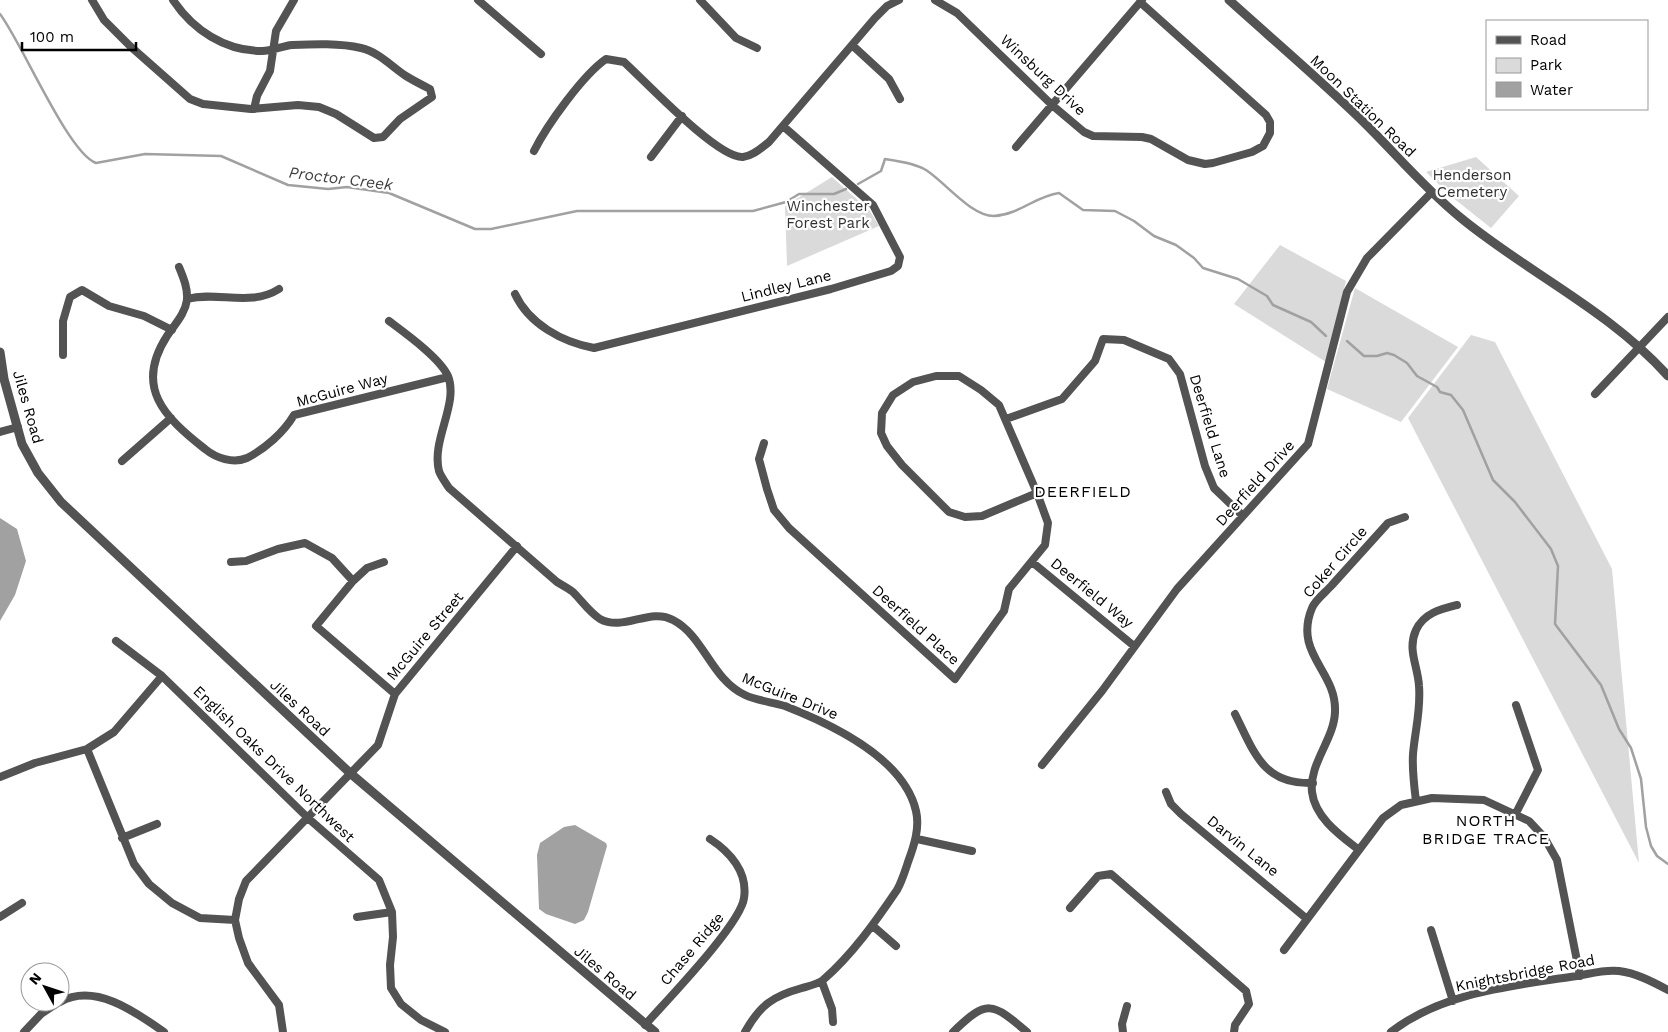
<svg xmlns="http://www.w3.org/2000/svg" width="1668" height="1032" font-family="'Work Sans',sans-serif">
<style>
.green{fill:#dadada}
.water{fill:#a1a1a1}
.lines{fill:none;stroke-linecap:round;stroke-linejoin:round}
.stream{stroke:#a1a1a1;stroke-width:2.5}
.minor{stroke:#535353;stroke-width:8}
.tertiary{stroke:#535353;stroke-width:9}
.labels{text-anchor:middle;stroke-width:4.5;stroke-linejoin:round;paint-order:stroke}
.street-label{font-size:15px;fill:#000;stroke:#fff}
.park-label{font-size:15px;fill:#313131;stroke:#fff}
.water-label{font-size:16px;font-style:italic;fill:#424242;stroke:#fff}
.neighbourhood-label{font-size:16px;letter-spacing:1px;fill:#000;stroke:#fff}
</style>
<rect width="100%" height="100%" fill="#fff"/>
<path class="green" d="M1476,157L1519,196L1491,228L1452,197L1426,172Z
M832,177L870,211L879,226L787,266L785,206Z
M1280,245L1346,281L1326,362L1234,304Z
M1355,288L1458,347L1401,422L1327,389Z
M1471,335L1495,342L1612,569L1639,863L1408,418Z"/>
<path class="water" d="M0,518L17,529L26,561L15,595L0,621Z
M575,825L606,843L607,846L588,912L584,920L575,924L546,914L539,909L537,855L540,843L564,827Z"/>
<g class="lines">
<path class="stream" d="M0,14C22,43 68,153 96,163L145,154L221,156L288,185L328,189L347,187L389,193L475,229H491L577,211H753L786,202L799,194H834L846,189
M858,184L881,171L885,159C898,161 914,163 926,170C946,183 971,216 994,216C1018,215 1036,196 1059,193L1083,210L1115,211L1134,221L1154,236L1176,245L1194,258L1203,268L1238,279L1267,296L1273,305L1311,322L1326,336
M1347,341L1364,356H1377L1387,353L1394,355L1407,363L1417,376L1437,387L1440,392L1451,395L1463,410L1493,480L1515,502L1551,549L1558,566L1555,624L1601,685L1619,729L1631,748L1641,779L1646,827L1651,846L1657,856L1668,864"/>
<path class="minor" d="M92,0L104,20L130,46L190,99L203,104L251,109L298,105L319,107L336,114L374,138L383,137L400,119L432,97L430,89C422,85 414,81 406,76C392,67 379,52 361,48C340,43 314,44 292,45C282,46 272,51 262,51C225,51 193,30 173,0
M478,0L541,54
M700,0L736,38L757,48
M935,0L957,13L1052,105L1084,132L1093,136L1142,137L1151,139L1188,160L1205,164L1213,163L1252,152L1263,146L1270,133V122L1266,115L1140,2
M852,45L889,79L900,99
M254,109L257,96L270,71L276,31L294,0
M1016,147L1142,0
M534,151C547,125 583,75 606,59L624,62C645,81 718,159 743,157C753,156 761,148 769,142L875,18L887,6L899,0
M651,157L682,116
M179,267C183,277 188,288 187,300C185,314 175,324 167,336C134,387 164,417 205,449C216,458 233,464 247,458C265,449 284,432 294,415L448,377
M515,294C529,324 562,342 594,348L831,289L891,271L898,266L900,257L873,205L783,126
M187,299C217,291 251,307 279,289
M389,321C405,333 440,358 448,376C459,404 431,440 439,471C441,477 446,483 449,488L557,582C562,585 568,588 573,592C582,601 589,612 600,619C624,632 650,607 673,620C704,636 711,679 745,695C758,701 772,702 785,706C831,724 904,758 916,811C920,828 914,846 908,862C905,871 902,881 897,890C876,921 852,955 823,980C818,984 809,986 802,988C773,996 760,1005 745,1032
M63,355V321L70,297L82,290L109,306L144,316L172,330
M1595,394L1668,317
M1006,419L1062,399L1095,361L1103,339L1124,340L1169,359L1180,374L1205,466L1214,488L1243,516
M0,432L18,427
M764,443L759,459L767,489L774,510L789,528L955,679L1004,611L1009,589L1045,545L1048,523L1037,493L999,405L981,390L959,376H936L913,382L893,395L882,413L881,433L887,446L902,465L949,512L965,517L982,516L1037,493
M122,461L171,418
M231,562L246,561L278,549L305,543L332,558L353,581
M384,562L367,568L353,581L316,626L395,694
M1032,562L1134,646
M116,641L162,676L309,819L379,880L392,912L393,937L390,965L391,988L401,1004L421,1020L445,1032
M1235,714C1254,752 1263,785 1313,783
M87,749L134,864L149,884L172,903L200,918L235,920
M1042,765L1102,691L1177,589L1308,444L1347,292L1367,258L1431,193
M0,777L35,763L87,749L114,732L162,676
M1166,792L1171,804L1181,814L1307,919
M1416,801C1414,785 1412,770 1413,754C1415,730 1421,711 1419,686C1418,666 1407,650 1416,630C1424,613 1441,609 1457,605
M1515,815L1538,770L1516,705
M122,838L157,824
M917,839L972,851
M1359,850C1341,836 1315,818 1312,792C1309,763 1334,740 1335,712C1337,671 1293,654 1312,608C1315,600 1326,592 1332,585C1351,564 1369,544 1388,523L1405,517
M1070,908L1098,876L1111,874L1246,991L1249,1004L1235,1025L1234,1032
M0,917L22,903
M357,917L392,912
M873,926L896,946
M1431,930L1453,1001
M1284,950L1383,818L1401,805L1432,798L1484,800L1529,821L1544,837L1557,860L1580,976
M822,982L832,1009L833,1022
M60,1002C95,982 137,1013 164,1032
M645,1025C666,1001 741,924 744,898C748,872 730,852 710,839
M24,1032L41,1014L59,1002
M283,1032L279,1005L248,963L239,938L235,920L239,899L246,881L378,745L395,694L517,546
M953,1032C987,999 992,1002 1027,1032
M1123,1032L1122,1024L1127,1006
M1391,1032C1441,993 1510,986 1570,977C1587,975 1602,969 1619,971C1636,973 1653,982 1668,990"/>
<path class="tertiary" d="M1229,0C1269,36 1311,72 1350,109C1388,144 1420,185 1461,218C1528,273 1609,310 1668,376
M0,352L4,379L22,444L38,473L61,502L350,773L655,1032"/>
</g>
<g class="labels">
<g class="street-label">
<text transform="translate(1043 75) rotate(43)" y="5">Winsburg Drive</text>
<text transform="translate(1363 106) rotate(44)" y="5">Moon Station Road</text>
<text transform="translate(786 286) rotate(-14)" y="5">Lindley Lane</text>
<text transform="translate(342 390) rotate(-15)" y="5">McGuire Way</text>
<text transform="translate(28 407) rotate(74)" y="5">Jiles Road</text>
<text transform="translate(1210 426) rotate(73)" y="5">Deerfield Lane</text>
<text transform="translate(1255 483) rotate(-48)" y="5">Deerfield Drive</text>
<text transform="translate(1335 562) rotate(-49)" y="5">Coker Circle</text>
<text transform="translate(1092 593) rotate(39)" y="5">Deerfield Way</text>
<text transform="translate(916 625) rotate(42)" y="5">Deerfield Place</text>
<text transform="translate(425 636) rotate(-50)" y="5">McGuire Street</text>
<text transform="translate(790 696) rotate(22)" y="5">McGuire Drive</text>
<text transform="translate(300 708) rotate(43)" y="5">Jiles Road</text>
<text transform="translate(274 764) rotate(44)" y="5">English Oaks Drive Northwest</text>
<text transform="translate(1243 846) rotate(39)" y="5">Darvin Lane</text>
<text transform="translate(692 949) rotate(-50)" y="5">Chase Ridge</text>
<text transform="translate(605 973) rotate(40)" y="5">Jiles Road</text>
<text transform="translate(1525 973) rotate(-11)" y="5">Knightsbridge Road</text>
</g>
<g class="park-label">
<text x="1472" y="180">Henderson<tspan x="1472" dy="17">Cemetery</tspan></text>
<text x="828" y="211">Winchester<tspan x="828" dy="17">Forest Park</tspan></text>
</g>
<g class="water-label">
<text transform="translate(341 178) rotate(7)" y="6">Proctor Creek</text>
</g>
<g class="neighbourhood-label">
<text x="1083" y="497">DEERFIELD</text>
<text x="1486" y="826">NORTH<tspan x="1486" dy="18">BRIDGE TRACE</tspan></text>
</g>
</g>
<rect x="1486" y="20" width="162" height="90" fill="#ffffff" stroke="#999999"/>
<rect x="1496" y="36" width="25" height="8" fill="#535353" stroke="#999999"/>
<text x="1530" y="45" font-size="15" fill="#000000">Road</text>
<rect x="1496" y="58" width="25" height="15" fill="#dadada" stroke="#999999"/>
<text x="1530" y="70" font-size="15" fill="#000000">Park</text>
<rect x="1496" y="82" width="25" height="15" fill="#a1a1a1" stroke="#999999"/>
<text x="1530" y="95" font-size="15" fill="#000000">Water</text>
<g transform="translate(45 987) rotate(310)"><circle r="24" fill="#ffffff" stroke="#999999"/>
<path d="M0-4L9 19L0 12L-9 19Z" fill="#000000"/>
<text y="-8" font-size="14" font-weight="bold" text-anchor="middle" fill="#000000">N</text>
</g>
<path d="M22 42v8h114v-8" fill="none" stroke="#000000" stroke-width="2.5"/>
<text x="30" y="42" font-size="15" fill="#000000" stroke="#ffffff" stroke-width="4" paint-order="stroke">100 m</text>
</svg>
